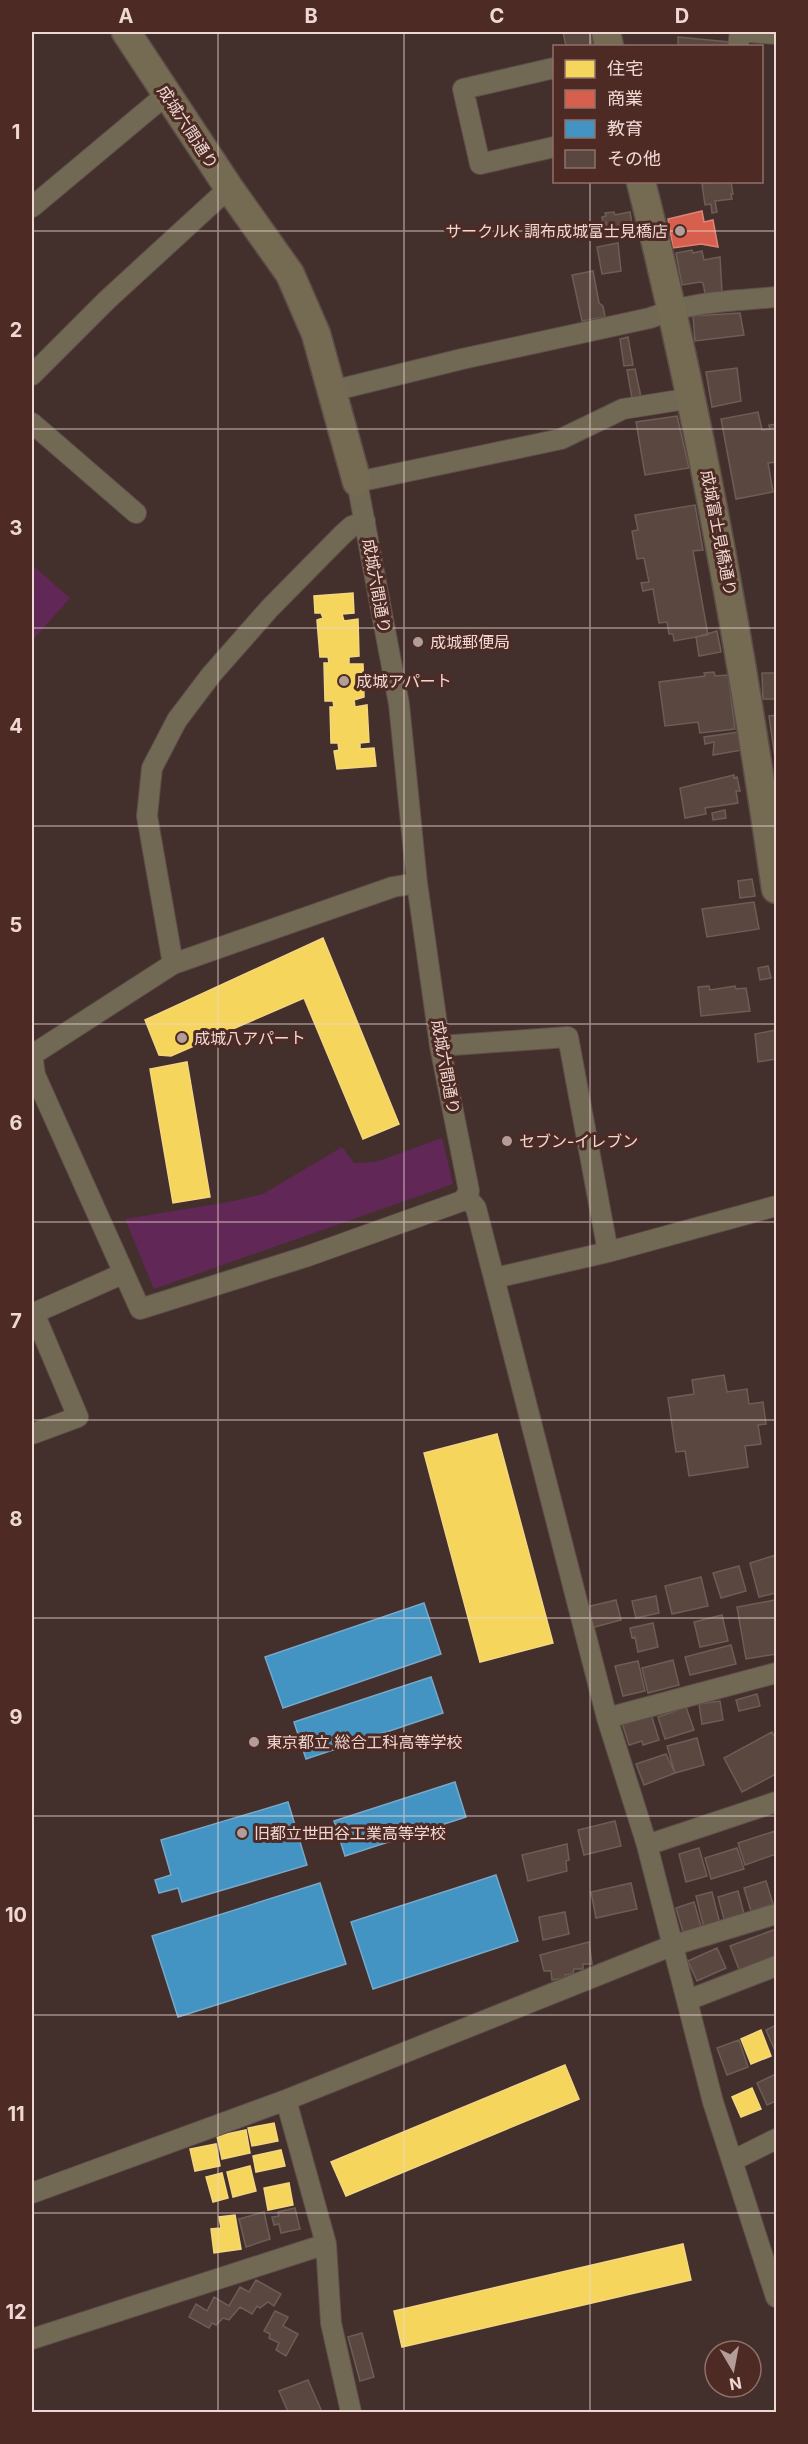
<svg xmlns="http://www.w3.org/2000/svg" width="808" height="2444" font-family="Inter,'Noto Sans JP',sans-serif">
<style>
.green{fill:#612757}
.homes{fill:#f6d55c;stroke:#f4d680;stroke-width:1.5}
.shops{fill:#d6604d;stroke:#de8475;stroke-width:1.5}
.schools{fill:#4393c3;stroke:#77a8c8;stroke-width:1.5}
.building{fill:#5a473f;stroke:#6c5d57;stroke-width:1.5}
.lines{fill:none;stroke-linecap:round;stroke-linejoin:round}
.street-casing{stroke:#5d4d49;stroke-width:22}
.secondary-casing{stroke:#5d4d49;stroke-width:31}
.street{stroke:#726955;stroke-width:20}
.secondary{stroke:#756a52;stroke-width:28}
.grid{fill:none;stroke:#efd8d3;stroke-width:1.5;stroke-opacity:0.55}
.poi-dot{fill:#b39d99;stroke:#4d2a23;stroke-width:2}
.labels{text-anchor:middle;stroke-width:6;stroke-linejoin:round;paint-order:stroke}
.street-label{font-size:16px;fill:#efd8d3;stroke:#4d2a23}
.poi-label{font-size:16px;fill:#efd8d3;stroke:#4d2a23;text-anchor:start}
.neatline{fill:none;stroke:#efd8d3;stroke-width:2}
.grid-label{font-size:20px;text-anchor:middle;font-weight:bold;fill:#efd8d3}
</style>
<rect width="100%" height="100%" fill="#43302d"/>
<path class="green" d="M32,565L70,598L32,641Z
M442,1138L453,1184L154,1289L125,1219L229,1202L263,1194L342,1147L354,1163L376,1162Z"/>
<path class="homes" d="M353,593L354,613L342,614L344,621L358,619L359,656L349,657V664H363L364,697L354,700L355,707L367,705L369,742L360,743V749L374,748L376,766L337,769L334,751L339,750L338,743H331L330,707H334L333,701H325L324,663H329L328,657H320L317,620L323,618L321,613H315L314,596Z
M323,938L399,1124L363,1139L304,998L171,1056L159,1055L145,1020Z
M187,1062L210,1197L173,1203L150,1069Z
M497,1434L553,1643L480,1662L424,1453Z
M761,2030L771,2056L751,2064L741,2039Z
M565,2065L579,2099L346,2196L331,2162Z
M752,2088L761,2109L741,2117L732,2097Z
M274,2123L278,2141L252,2146L248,2128Z
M246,2130L250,2153L222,2159L217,2136Z
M216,2144L220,2166L195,2171L190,2149Z
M281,2150L285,2166L256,2172L253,2156Z
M250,2166L256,2191L233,2197L227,2172Z
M222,2173L228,2198L213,2202L206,2177Z
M289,2183L293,2205L268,2210L264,2188Z
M235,2215L241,2249L214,2253L211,2229L221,2228L219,2217Z
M683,2244L691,2280L402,2347L394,2311Z"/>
<path class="shops" d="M702,211L704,222L713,220L718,247L701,244L673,248L668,219Z"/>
<path class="schools" d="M424,1603L441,1654L283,1708L265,1657Z
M431,1677L443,1713L306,1759L294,1722Z
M455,1782L466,1817L345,1856L334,1821Z
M288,1802L307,1865L182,1902L178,1888L159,1893L155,1880L171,1875L161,1840Z
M496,1875L518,1941L373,1989L351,1922Z
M320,1883L346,1964L178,2017L152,1936Z"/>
<path class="building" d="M563,32H590L592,46H566Z
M678,37L729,42L728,46H678Z
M715,182H731L733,194H731L732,199L715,201L717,212L712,213L711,204L705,205L702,184Z
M614,212L615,215L630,212L633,230L603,236L601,226L606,225V222L603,223L602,217L606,216L605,213Z
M618,243L621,271L602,274L597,247Z
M692,250L693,253L702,251L704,260L720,257L722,292L705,293L703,283L700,282L682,285L676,253Z
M593,271L599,303L603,306L605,317L582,321L572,275Z
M740,313L744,335L695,341L693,316Z
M628,337L633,365L624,366L620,339Z
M737,368L741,401L712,407L706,372Z
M635,369L641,397L632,398L627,370Z
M758,412L762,430L770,429L769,425L776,424V462L768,463L773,492L736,499L721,419Z
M677,416L689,468L645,475L636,422Z
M695,505L703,550L693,551L708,635L674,641L673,634H669L667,622L659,623L653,589L643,591L641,583L649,582L644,558L637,559L632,531L638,530L635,515Z
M717,631L721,652L699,656L696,637Z
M714,672L715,676L728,675L735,729L700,733L698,722L665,726L659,682L705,676L704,673Z
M762,673H776V699H763Z
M776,715V765L769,716Z
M739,732L742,750L713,755L714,742L705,744L704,737Z
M734,775V778L737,777L740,791H736L738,803L705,808L706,814L685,818L680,788Z
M725,810L726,818L713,820L712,813Z
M752,879L755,896L740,898L738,881Z
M754,902L759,929L707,937L702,909Z
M768,966L771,978L760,980L758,968Z
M709,986L710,990L735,986L736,989L746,988L750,1011L701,1016L698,987Z
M776,1030V1059L758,1062L755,1034Z
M724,1375L727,1392L747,1389L749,1404L763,1402L766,1424L758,1425L761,1444L745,1446L748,1467L689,1476L685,1451L676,1452L668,1398L694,1394L692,1380Z
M776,1555V1593L759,1597L750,1563Z
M739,1566L746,1591L721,1598L713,1573Z
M701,1577L708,1606L672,1614L665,1586Z
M656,1596L659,1613L636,1618L632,1601Z
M616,1600L621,1620L591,1628L586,1607Z
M775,1600L776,1654L746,1659L737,1607Z
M722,1615L728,1641L700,1647L694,1622Z
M653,1623L658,1647L638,1652L635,1637L632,1638L630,1628Z
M731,1645L736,1664L690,1675L685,1657Z
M673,1660L679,1685L648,1693L642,1668Z
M638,1661L645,1691L623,1696L615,1666Z
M757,1694L760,1706L739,1711L736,1700Z
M720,1701L723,1720L702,1724L699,1704Z
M686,1707L694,1730L665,1739L658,1717Z
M651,1714L659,1740L643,1745L642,1741L629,1745L622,1723Z
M772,1732L776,1740V1774L742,1792L724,1758Z
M697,1738L704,1765L675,1773L667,1746Z
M666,1754L675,1773L644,1785L636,1764Z
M615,1821L621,1846L584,1855L578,1830Z
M775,1831L776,1854L745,1865L738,1843Z
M567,1844L569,1860L566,1861L567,1871L528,1881L522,1855Z
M699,1848L707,1876L686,1882L679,1854Z
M737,1848L744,1869L711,1879L705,1858Z
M766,1881L773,1904L751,1911L744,1888Z
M631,1883L637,1909L596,1918L591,1892Z
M738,1891L744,1914L724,1919L718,1897Z
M712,1892L720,1924L704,1928L696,1896Z
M694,1902L702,1930L684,1935L676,1908Z
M565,1912L569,1934L543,1940L539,1917Z
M776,1929V1958L740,1972L730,1946Z
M589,1942L592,1964H583V1969H574L573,1974L565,1975V1978L552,1980L551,1971H544L540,1955Z
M717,1948L726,1968L697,1981L688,1961Z
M776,2025V2053L766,2030Z
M739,2040L748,2067L727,2075L717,2048Z
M776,2074V2101L767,2105L757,2083Z
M295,2208L300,2229L281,2233L279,2224L274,2225L272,2217L279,2216L278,2212Z
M264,2212L270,2239L246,2247L239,2219Z
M256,2280L281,2294L274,2306L268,2302L260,2308L257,2306L252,2314L240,2307L229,2320L223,2318L216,2325L212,2323L209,2328L189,2317L196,2304L207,2311L214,2297L229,2306L240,2287L249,2292Z
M275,2311L288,2317L283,2326L298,2334L286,2356L276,2350L279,2343L269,2338L270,2334L264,2331Z
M362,2333L374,2377L360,2381L348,2337Z
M308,2380L322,2412H288L279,2391Z"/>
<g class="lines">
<g class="street-casing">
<path id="street" d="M748,32L776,34
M738,46L740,32
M554,68L463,89L480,164L554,147
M32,207L167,94
M32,375L107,300L229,188
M332,391L462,359L650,318C691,301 733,301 776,297
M32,423L136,513
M173,964L147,816L152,768L177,720L211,675L270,608L342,535L352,526L365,521
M440,1046L568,1037L608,1252
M32,1053L35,1075L140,1309L308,1256L462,1201L466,1196
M32,1055L173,964L393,887L417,883
M466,1196L476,1208L607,1718L647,1845L713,2102L776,2297
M466,1196L469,1191L440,1046L417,883L399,704L357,482L561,439L623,409L692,398
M495,1278L608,1252L776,1206
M32,1314L122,1274
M32,1434L78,1417L34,1313
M607,1718L776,1673
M647,1845L776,1802
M688,2000L776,1966
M286,2100L326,2244L331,2323L351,2412
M734,2160L776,2139
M32,2193L286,2100L671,1946L776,1914
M32,2339L326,2244"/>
</g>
<g class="secondary-casing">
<path id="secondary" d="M126,32L229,188L290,274L316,334L357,482
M606,32L609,46
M641,182C700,415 742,651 776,889"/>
</g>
<use href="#street" class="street"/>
<use href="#secondary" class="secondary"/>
</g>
<path class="grid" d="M218,32V2412M404,32V2412M590,32V46M590,182V2412M32,231H776M32,429H776M32,628H776M32,826H776M32,1024H776M32,1222H776M32,1420H776M32,1618H776M32,1816H776M32,2015H776M32,2213H776"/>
<g class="poi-dot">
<circle cx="680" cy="231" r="6"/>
<circle cx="418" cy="642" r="6"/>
<circle cx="344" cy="681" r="6"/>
<circle cx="182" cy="1038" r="6"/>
<circle cx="507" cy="1141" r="6"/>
<circle cx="254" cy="1742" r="6"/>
<circle cx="242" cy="1833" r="6"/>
</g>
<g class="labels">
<g class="street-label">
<text transform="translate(188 127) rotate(57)" y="6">成城六間通り</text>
<text transform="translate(719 533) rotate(79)" y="6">成城富士見橋通り</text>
<text transform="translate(377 586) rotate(80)" y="6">成城六間通り</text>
<text transform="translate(446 1067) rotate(80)" y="6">成城六間通り</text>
</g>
<g class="poi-label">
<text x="668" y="237" text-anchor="end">サークルK 調布成城富士見橋店</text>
<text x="430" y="648">成城郵便局</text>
<text x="356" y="687">成城アパート</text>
<text x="194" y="1044">成城八アパート</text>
<text x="519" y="1147">セブン-イレブン</text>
<text x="266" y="1748">東京都立 総合工科高等学校</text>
<text x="254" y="1839">旧都立世田谷工業高等学校</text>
</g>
</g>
<rect width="808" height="2444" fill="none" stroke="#4d2a23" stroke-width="66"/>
<rect x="553" y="45" width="210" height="138" fill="#4d2a23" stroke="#8e7069" stroke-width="1.5"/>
<rect x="565" y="60" width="30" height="18" fill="#f6d55c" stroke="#8e7069" stroke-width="1.5"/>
<text x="607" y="75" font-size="18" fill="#efd8d3">住宅</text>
<rect x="565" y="90" width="30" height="18" fill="#d6604d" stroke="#8e7069" stroke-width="1.5"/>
<text x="607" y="105" font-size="18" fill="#efd8d3">商業</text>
<rect x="565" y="120" width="30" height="18" fill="#4393c3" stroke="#8e7069" stroke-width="1.5"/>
<text x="607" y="135" font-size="18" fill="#efd8d3">教育</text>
<rect x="565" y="150" width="30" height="18" fill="#5a473f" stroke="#8e7069" stroke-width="1.5"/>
<text x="607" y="165" font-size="18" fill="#efd8d3">その他</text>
<g transform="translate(733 2369) rotate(170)"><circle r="28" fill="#4d2a23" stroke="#8e7069" stroke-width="1.5"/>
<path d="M0-4.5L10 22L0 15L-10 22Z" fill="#b39d99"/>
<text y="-9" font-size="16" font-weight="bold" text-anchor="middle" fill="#efd8d3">N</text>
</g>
<rect x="33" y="33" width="742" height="2378" class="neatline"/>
<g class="grid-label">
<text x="126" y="23">A</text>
<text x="311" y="23">B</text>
<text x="497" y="23">C</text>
<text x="682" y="23">D</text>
<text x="16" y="139">1</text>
<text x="16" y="337">2</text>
<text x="16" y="535">3</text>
<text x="16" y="733">4</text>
<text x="16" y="932">5</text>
<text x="16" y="1130">6</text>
<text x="16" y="1328">7</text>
<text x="16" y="1526">8</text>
<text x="16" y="1724">9</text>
<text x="16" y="1922">10</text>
<text x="16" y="2121">11</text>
<text x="16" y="2319">12</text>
</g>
</svg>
